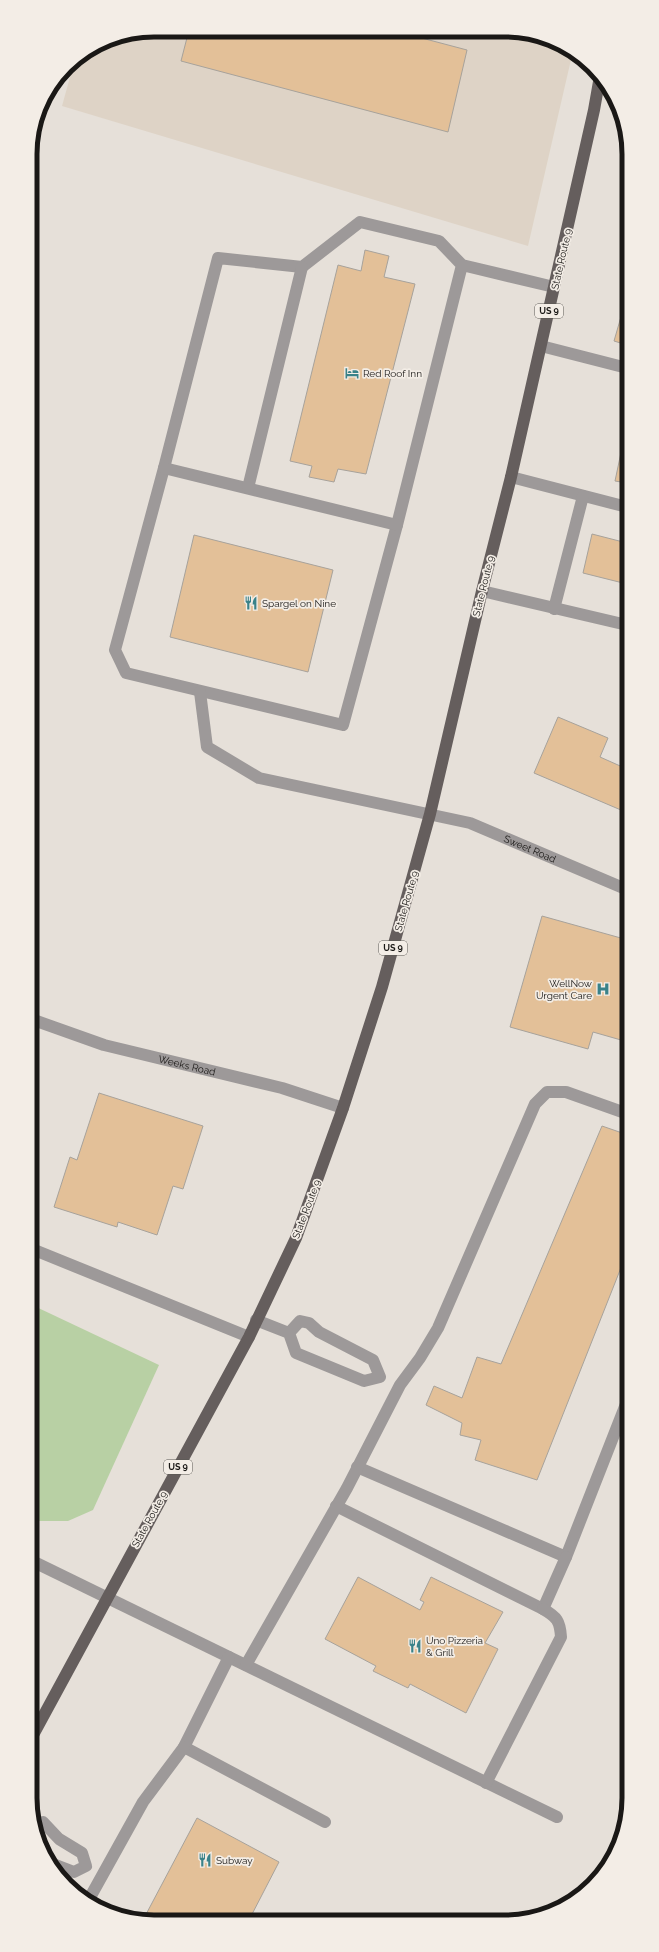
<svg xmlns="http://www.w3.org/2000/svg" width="659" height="1952" font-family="Raleway,sans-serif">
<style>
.built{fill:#ded3c6}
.green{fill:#b8d0a4}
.building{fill:#e3c098;stroke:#a7a29b}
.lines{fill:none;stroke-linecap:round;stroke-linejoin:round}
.minor{stroke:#9d9999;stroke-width:12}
.major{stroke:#655e5d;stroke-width:12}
.labels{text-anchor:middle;stroke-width:3.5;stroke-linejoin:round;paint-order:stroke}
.shield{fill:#f3ede6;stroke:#5b5854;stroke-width:1}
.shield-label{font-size:9px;font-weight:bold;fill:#1a1816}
.street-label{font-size:10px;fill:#1a1816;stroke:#f3ede6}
.poi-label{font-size:10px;fill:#1a1816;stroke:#f3ede6;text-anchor:start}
.rim{fill:none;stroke:#1a1816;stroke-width:5}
</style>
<rect width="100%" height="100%" fill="#e6e0d9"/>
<path class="built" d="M154,30L529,32L567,46L573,51L528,246L62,106L75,59L107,39Z"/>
<path class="green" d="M32,1305L159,1365L93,1510L68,1521H32Z"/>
<path class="building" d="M189,30L399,32L467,50L448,132L181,61Z
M365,250L389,256L384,277L415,284L366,474L338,469L334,482L309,477L312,466L290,461L338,265L361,271Z
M627,296V345L614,341Z
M623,443L627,444V483L615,481Z
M592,534L627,543V584L583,573Z
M194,535L333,570L308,672L170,637Z
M558,717L608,738L600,757L627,769L628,813L534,773Z
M542,916L628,940V1042L593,1032L588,1049L510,1027Z
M99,1093L203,1126L183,1189L173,1186L157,1235L118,1222L117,1227L54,1207L70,1157L77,1160Z
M602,1126L628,1135V1250L537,1480L475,1460L481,1440L460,1435L462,1423L426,1405L434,1386L462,1398L477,1357L501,1364Z
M358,1577L420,1610L424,1602L420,1600L431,1577L503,1612L485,1643L498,1649L466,1713L410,1684L408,1688L373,1671L376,1666L325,1639Z
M197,1818L279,1862L249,1920H143Z"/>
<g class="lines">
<g class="minor">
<path d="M462,265L397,525L343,725L126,673L115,650L164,468L218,258L302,267L360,222L439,241L462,265L554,287"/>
<path d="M541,346L627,368"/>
<path d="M164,468L397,525"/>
<path d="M511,477L627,507"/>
<path d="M248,488L302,267"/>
<path d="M482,591L627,625"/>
<path d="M554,609L583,496"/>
<path id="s1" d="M200,692L207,747L259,778L470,823L628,890"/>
<path id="s2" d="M31,1019L104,1045L282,1088L343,1108"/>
<path d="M32,1249L249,1337"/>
<path d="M256,1320L289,1333L296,1353L364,1381L380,1377L373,1360L319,1332L309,1323L300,1321L289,1333"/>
<path d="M357,1467L566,1557L628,1399"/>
<path d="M336,1506L543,1609L566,1557"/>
<path d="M32,1561L557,1817"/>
<path d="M229,1657L184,1747L325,1822"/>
<path d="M246,1665L347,1488L400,1385L420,1358L438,1328L535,1104L547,1092H566L628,1114"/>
<path d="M486,1783L561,1637C560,1621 557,1617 543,1609"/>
<path d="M34,1826L43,1822L59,1839L82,1853L86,1866L74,1872L48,1862"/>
<path d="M88,1901L143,1802L184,1747"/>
</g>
<path class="major" d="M32,1737L249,1337L296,1238L343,1108L382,987L430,814L482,591L511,477L594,110L600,76"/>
</g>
<defs>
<g id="hotel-bare" transform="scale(1.08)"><path d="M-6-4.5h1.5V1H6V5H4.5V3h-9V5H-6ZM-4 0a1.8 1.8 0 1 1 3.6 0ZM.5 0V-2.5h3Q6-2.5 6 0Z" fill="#3a8289" stroke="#f3ede6" stroke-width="2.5" paint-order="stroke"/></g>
<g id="restaurant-bare" transform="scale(1.08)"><path d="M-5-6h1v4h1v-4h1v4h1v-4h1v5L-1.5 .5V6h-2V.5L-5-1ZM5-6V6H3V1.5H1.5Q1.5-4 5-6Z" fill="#3a8289" stroke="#f3ede6" stroke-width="2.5" paint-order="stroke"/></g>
<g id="hospital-bare" transform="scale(1.08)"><path d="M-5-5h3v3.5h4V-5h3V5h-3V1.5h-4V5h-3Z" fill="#3a8289" stroke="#f3ede6" stroke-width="2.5" paint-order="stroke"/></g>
</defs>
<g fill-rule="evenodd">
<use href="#hotel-bare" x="352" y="373"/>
<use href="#restaurant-bare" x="251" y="603"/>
<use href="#hospital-bare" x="603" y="989"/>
<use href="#restaurant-bare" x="415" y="1646"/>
<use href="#restaurant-bare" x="205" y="1860"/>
</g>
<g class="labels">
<g class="shield">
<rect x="535" y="304" width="28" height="14" rx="3"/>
<rect x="379" y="941" width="28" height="14" rx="3"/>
<rect x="164" y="1460" width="28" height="14" rx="3"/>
</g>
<g class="shield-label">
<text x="549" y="314">US 9</text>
<text x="393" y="951">US 9</text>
<text x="178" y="1470">US 9</text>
</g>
<g class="street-label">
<text transform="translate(561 259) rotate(-77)" y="4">State Route 9</text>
<text transform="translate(483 586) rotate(-76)" y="4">State Route 9</text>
<text dy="4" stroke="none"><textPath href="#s1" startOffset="397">Sweet Road</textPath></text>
<text transform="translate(406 901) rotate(-74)" y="4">State Route 9</text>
<text dy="4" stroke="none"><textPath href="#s2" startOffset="163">Weeks Road</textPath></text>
<text transform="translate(306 1209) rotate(-69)" y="4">State Route 9</text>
<text transform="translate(149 1519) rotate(-61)" y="4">State Route 9</text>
</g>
<g class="poi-label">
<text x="363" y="377">Red Roof Inn</text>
<text x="262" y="607">Spargel on Nine</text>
<text x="592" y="987" text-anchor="end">WellNow<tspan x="592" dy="12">Urgent Care</tspan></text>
<text x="426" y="1644">Uno Pizzeria<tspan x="426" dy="12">&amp; Grill</tspan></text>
<text x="216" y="1864">Subway</text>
</g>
</g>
<path d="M0 0H659V1952H0ZM154 37H505A117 117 0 0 1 622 154V1798A117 117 0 0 1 505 1915H154A117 117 0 0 1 37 1798V154A117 117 0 0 1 154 37Z" fill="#f3ede6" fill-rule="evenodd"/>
<path class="rim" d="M154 37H505A117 117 0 0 1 622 154V1798A117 117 0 0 1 505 1915H154A117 117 0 0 1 37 1798V154A117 117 0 0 1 154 37Z"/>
</svg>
